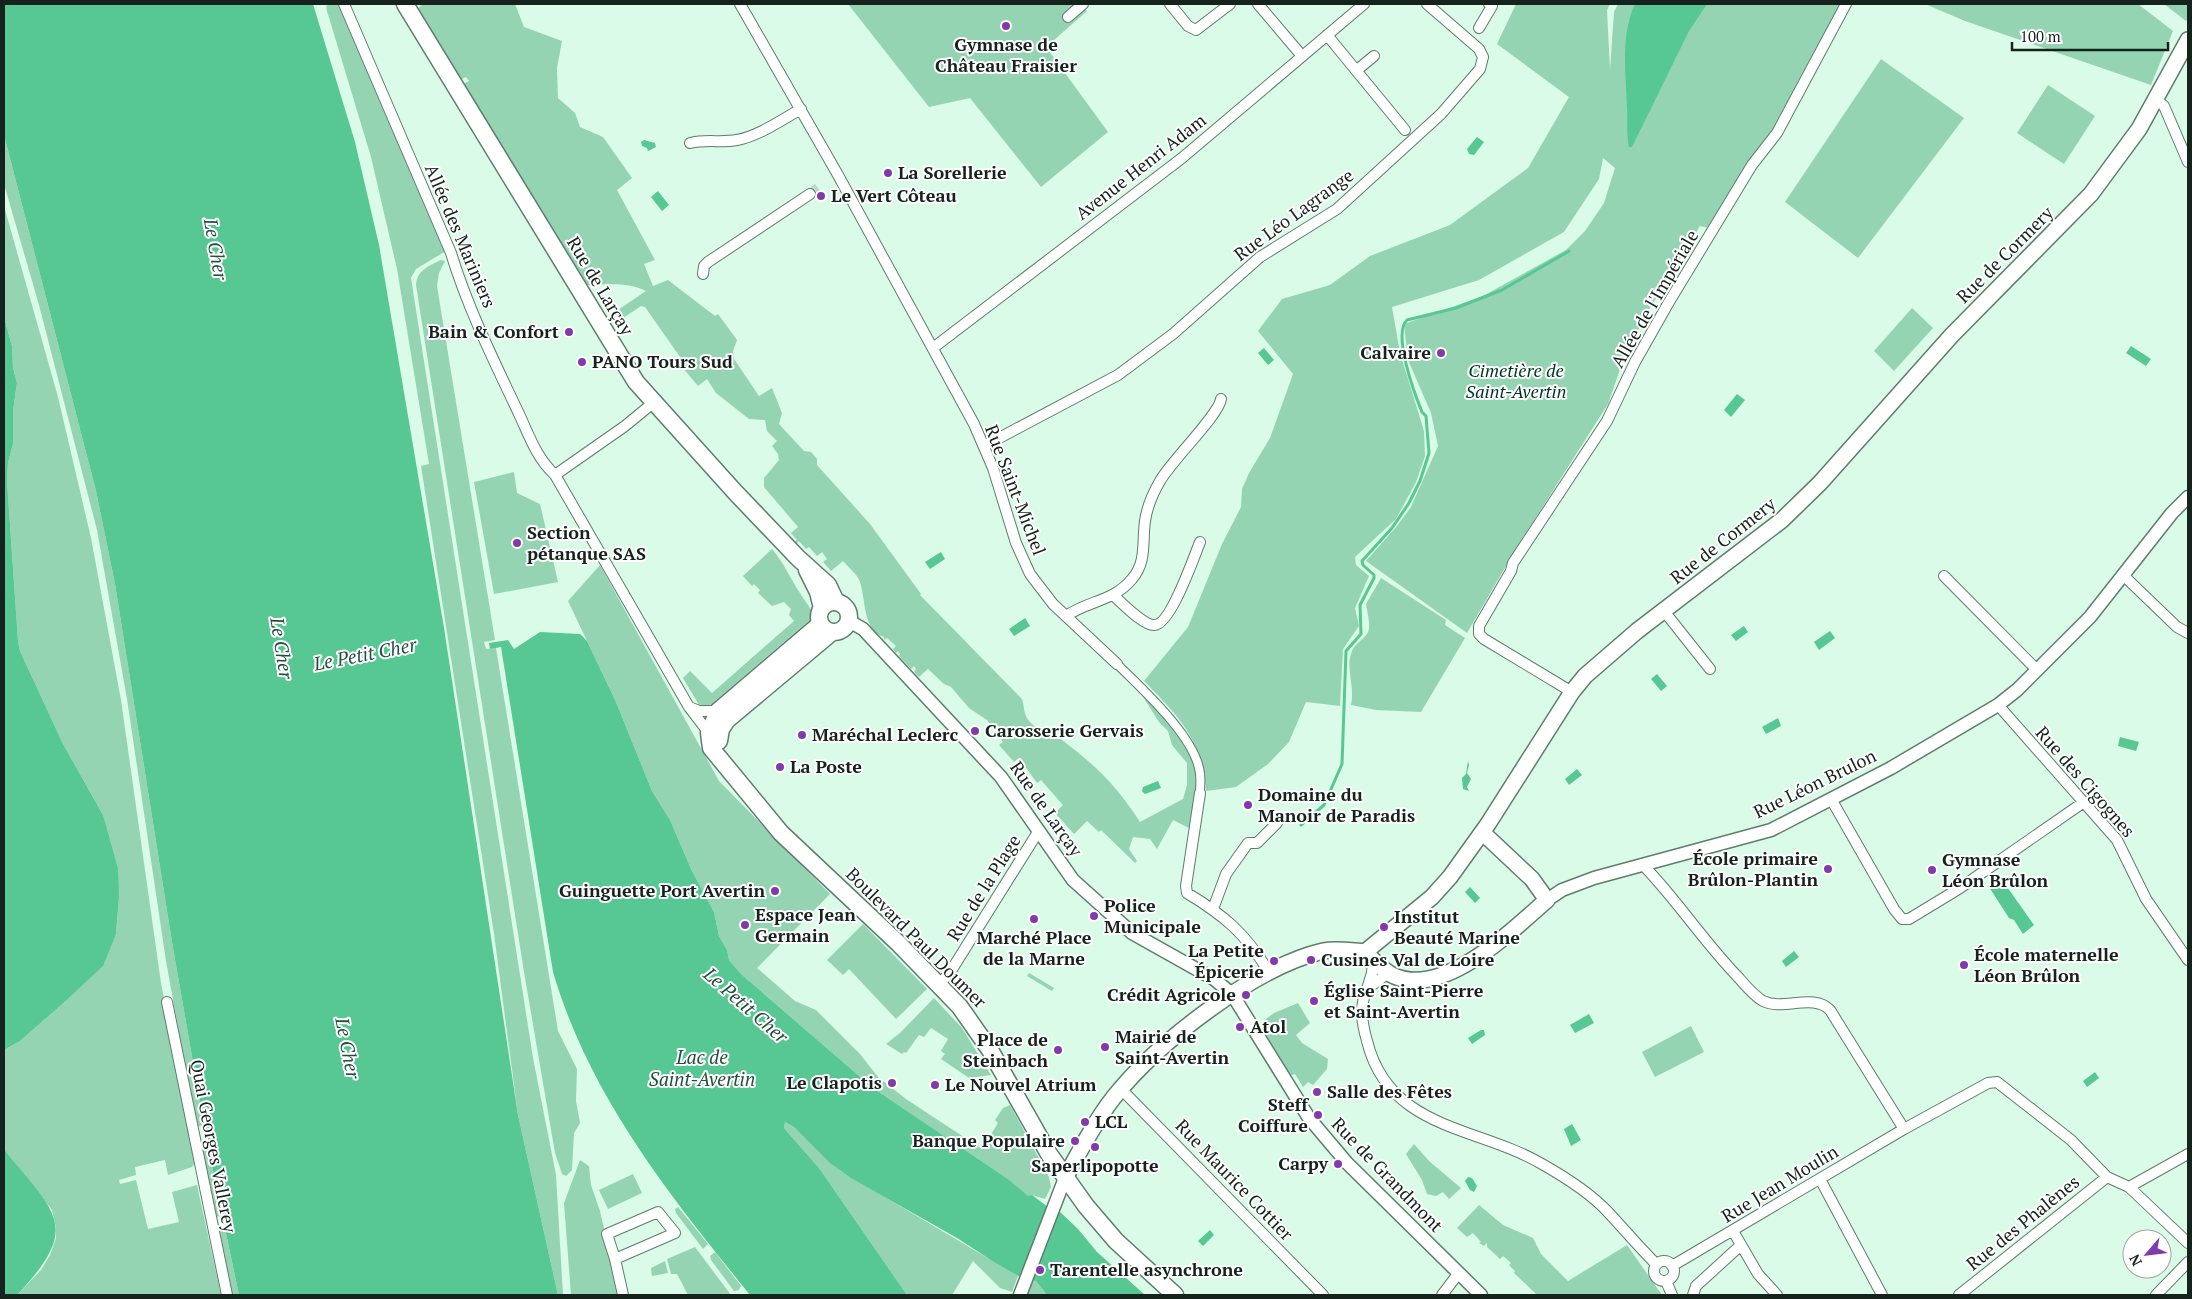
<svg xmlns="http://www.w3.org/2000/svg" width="2192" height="1299" font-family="'PT Serif',serif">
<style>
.green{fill:#95d4b3}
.water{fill:#57c793}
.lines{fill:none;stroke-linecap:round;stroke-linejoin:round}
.stream{stroke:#57c793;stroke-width:3}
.minor-tunnel{stroke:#bcdac9;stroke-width:10;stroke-dasharray:10 5;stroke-linecap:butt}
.pedestrian-casing{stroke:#5f7d6d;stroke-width:10}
.minor-casing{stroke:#5f7d6d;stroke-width:12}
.tertiary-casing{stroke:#5f7d6d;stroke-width:15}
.secondary-casing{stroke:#5f7d6d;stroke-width:18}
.primary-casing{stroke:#5f7d6d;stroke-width:19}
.pedestrian{stroke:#fff;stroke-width:8}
.minor{stroke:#fff;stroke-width:10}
.tertiary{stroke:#fff;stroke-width:12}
.secondary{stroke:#fff;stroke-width:15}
.primary{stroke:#fff;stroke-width:16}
.poi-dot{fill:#8239ab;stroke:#fff;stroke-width:2}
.labels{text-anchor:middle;stroke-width:4;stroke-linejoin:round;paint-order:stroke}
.poi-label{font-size:18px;font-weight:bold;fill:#16221c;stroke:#fff;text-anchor:start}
.street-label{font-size:18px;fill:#16221c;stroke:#fff}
.park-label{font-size:18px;font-style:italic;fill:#023521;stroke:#fff}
.water-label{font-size:19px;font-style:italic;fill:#23503b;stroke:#fff}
</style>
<rect width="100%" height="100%" fill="#d9fbe8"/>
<path class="green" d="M330,4H337L342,8L446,251L416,269L411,278L533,1058L556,1175L563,1295H558L518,1115L494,934L421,466L429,464L397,269L371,157L327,11L326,6Z
M423,4H515L524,27L562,41L557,68L558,98L575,113L580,127L603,137L632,178L617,190L655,260L644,264L653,286L668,280L715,316L718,314L737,340L733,351L734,359L759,396L772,388L782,413L779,424L804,451L811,452L817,459V465L870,524L921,594L920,595L1022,699C1024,705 1024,716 1029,721C1036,730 1049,730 1058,737C1094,764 1115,783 1140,822L1183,799L1187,785V763L1172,745L1168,731L1159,722L1140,692L1110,665L1113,663C1143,691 1191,734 1197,776C1199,793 1193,812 1191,829L1173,820L1157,849L1150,839L1133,837L1129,849L1137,861L1135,863L1101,830L1099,832L1087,821L1074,834L1055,813L1063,805L1041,780L1037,783L1019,758L1014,762L999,745L1003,742L987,720L969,708L951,687L944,684L928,669L919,677L914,672L916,669L914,666L911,669L899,656L900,654L898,651L896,653L893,649L896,646L887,638L884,640V637C863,631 866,601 860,582C858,575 848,567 843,561L831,571L823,562L827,559L822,552L817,556L809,547L806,549L799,541L795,545L793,543L797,540L791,533L798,527L764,487V478L779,460L778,454L772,446L777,441L767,431L765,420L749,419L716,393L707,379L698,386L677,361L680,357L645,307L641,306L620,320L615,312L646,291C628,281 603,285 584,285L463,84L469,81L466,77L460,80L418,8Z
M848,4H1081L1087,11L1046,47L1108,132L1041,187L970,98L929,107Z
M1516,4H1610L1607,10L1610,70L1614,12L1618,4H1841L1777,125L1709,228L1700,226L1650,308L1625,355L1608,404L1517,547L1467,633L1366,561L1397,526L1411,507L1438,446L1431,413L1408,360L1404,324L1483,296L1566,250L1585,231L1604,203L1615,168L1603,158L1599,179L1564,232L1479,280L1392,307L1400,353L1424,431L1425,456L1416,482L1396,519L1355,557L1356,565L1369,576L1355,608L1359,626L1343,649L1340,706L1306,702L1289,742L1268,764L1236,787L1206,791C1202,739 1179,717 1144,681L1188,627L1222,544L1241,507L1242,489L1249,473L1270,438L1293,374L1258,331L1282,299L1330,285L1370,256L1450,225L1528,168L1569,97L1497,44Z
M1925,4H2138L2173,31L2151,85L1965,21Z
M2164,4H2188V17L2186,21Z
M1881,59L1964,118L1858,258L1785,202Z
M2048,85L2095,116L2064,164L2017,133Z
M4,135L96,491L115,584L172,942L204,1125L196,1127L166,961L127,699L97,530L39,305L4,184Z
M4,206L58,397L91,538L121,700L161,983L195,1163L192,1167L168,1175L165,1160L135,1167L136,1175L119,1180L120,1184L136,1180L148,1229L179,1222L172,1192L197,1185L221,1295H17L41,1270L50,1255L56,1238V1228L52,1210L4,1149V1050L20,1041L60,1006L116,934L119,897L103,815L63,744L20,651L18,641L7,481L8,463L13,444V411L17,383L13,368L12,346L4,317Z
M441,260L445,261L439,273L437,286L495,640L484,642L486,649L496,648L558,1031L577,1069L576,1101L580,1123L574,1133L572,1170L566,1176L562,1174L555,1153L524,972L416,285C417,270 429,266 441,260Z
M1912,308L1933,328L1894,371L1874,351Z
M514,472L517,493L540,504L558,582L494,594L474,482Z
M772,549C784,563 790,578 800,593C805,602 811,606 813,617L710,705H699L683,678L690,671L712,693L794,621L789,615L791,609L784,602L772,606L758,593L760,590L754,584L752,586L743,576Z
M600,565L719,781L830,894L757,968L795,1001L816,1010L860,1054L878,1077L906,1099L982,1149L998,1123L995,1120L1003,1108L1010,1105L1049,1177L1051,1187L1045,1199L1032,1195L1028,1197L1008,1179L873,1088L741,974L729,960L727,950L719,936L714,912L692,871L670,820L652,791L616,702L568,601Z
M1381,578L1446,620L1445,625L1465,638L1421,712L1376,710L1351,705C1355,687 1346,669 1351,654C1353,644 1364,640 1368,632C1371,625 1367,612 1366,604Z
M863,924L927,989L896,1019L849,969L843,975L827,960Z
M1029,973L1054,988L1052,991L1027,976Z
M934,998L962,1028L991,1075L969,1078L941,1059L945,1054L941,1051L948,1039L931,1028L924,1037L919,1035L906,1053L904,1052L902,1054L886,1044L901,1032Z
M1298,1003L1310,1023L1296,1035L1302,1043L1328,1059L1327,1069L1313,1085L1308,1082L1303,1087L1295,1074L1290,1076L1258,1025L1274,1013Z
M1691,1026L1704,1052L1655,1077L1642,1052Z
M785,1122L794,1127L841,1171L1018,1276L1012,1292L1000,1288L973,1261L952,1295H907L819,1168L784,1128Z
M207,1143L222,1216L214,1217L200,1144Z
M1414,1144L1429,1161L1461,1188L1449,1199L1443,1192L1436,1196L1427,1194L1422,1180L1406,1154Z
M580,1160L589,1166L591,1185L600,1211L619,1295H571L564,1203Z
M633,1174L642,1193L608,1209L599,1190Z
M1479,1205L1503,1225L1533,1238L1541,1254L1568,1281L1627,1245L1662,1295H1537L1514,1273L1515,1271L1509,1265L1511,1263L1503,1256L1500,1259L1487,1247V1243L1484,1246L1479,1243L1481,1242L1473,1233L1467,1237L1457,1228Z
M678,1207L708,1244L703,1249L676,1213L675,1209Z
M225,1229L239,1295H231L217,1231Z
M695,1247L731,1295H688L677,1274H671L667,1259Z
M715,1252L741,1286L739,1290L734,1291L711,1260L710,1256Z
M665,1261L668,1273L652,1276L651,1268Z
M1032,1280L1036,1281L1047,1295H1026Z"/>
<path class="water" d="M4,4H313L355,142L379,245L444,628L518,1115L558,1295H239L207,1143L209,1142L204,1125L172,942L115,584L96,491L4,135Z
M1635,4H1707L1689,31L1632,147H1629C1626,133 1628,122 1627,108C1626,74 1620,36 1635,4Z
M1477,137L1484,142L1474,155L1469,154L1467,149Z
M644,140L655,143L656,147L648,151L647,148L642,146L641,142Z
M658,191L669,205L662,211L651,197Z
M4,317L12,346L13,368L17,383L13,411V444L8,463L7,481L18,641L20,651L63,744L103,815L118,869L119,897L116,934L103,966L60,1006L20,1041L4,1050Z
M2131,346L2151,359L2146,366L2126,353Z
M1264,348L1274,360L1268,365L1258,353Z
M1737,394L1745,400L1731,417L1724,410Z
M941,552L945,559L930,569L925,562Z
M1025,618L1030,626L1014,636L1009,629Z
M1744,626L1748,632L1736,641L1731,635Z
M1830,631L1835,638L1819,650L1814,642Z
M540,632L580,634L587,641L616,702L652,791L670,820L692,871L714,912L719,936L727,950L729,960L741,974L873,1088L1008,1179L1028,1196L1032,1195L1052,1210L1059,1211L1078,1229L1097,1252L1145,1295H1047L1036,1281L1018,1276L994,1262L957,1238L851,1178L830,1163L794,1127L785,1122L784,1128L819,1168L907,1295H750C670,1196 590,1097 553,972L501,647L490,649L489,643L508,640L514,649Z
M1657,674L1667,686L1661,691L1651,679Z
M1778,718L1781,726L1766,734L1762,727Z
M2120,737L2139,742L2136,751L2118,746Z
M1468,761L1469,765L1467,773L1471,779L1467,787L1469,791L1463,789L1462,778L1466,774Z
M1577,769L1582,775L1569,785L1565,779Z
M1158,781L1161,788L1145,794L1142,791L1143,787Z
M2000,877L2034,925L2023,934L2014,920L2009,918L1989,887V885Z
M1470,887L1480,898L1475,903L1465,892Z
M1794,951L1799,957L1786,967L1782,961Z
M1589,1014L1594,1023L1575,1033L1570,1025Z
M1481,1030H1484L1485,1035L1472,1044L1468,1038Z
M2095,1072L2099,1078L2087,1087L2083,1081Z
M1572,1124L1581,1140L1571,1146L1564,1129Z
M4,1149C55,1214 83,1225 17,1295H4Z
M1468,1177L1472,1178L1477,1186L1474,1192L1470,1190L1465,1181Z
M1210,1230L1214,1235L1203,1246L1198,1241Z"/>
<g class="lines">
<path class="stream" d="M1301,825L1324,805L1342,764L1346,651L1361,634L1360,605L1374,578V575L1363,565L1362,561L1392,528L1409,503L1420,481L1429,453L1426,416L1422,412C1415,395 1392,334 1407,320L1456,308L1502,290L1569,251"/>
<path class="minor-tunnel" d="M810,194L822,185"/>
<g class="pedestrian-casing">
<path id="pedestrian" d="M1117,664C1142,689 1197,738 1200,774C1201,780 1200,787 1200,793"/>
</g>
<g class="minor-casing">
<path id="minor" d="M344,4L451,253C468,309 495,363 520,416C530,438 537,458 555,475L689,707
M740,4L838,175L974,424L993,468L1016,543L1030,574L1053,604L1117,664
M1170,4L1188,26L1196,30L1230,4
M1258,4L1302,56
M1068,17L1083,4
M1479,28L1492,6L1489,4
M1327,35L1405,130
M1357,70L1374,56
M2156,99L2164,106L2188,162
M690,143C706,139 721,143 737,140C759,136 781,120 801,109
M703,274L704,266L708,262L810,194
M933,348L1182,158L1364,4
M984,446L1118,375L1173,334L1260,257L1337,209L1441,114L1480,69L1483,57L1479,49L1427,4
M555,475L625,426L653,403
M2123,575L2177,627L2188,633
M1944,576L2037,670
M1114,596C1122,603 1143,625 1154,625C1170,626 1194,557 1200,542
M1664,611L1710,669
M1066,616C1089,600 1113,602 1132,579C1147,562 1142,541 1145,521C1147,507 1153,493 1160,481C1171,461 1219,415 1221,399
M1572,692L1484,639L1479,634V626L1511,571L1513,563L1607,421L1635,362L1669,302L1752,165L1777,133L1846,4
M1998,705L2117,840L2146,899L2188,960
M709,733L689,707L699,711H718
M1200,793L1186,886L1187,893C1225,916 1245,933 1269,972
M1831,799L1894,909L1902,919H1909L1960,888L2084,802
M1643,865C1677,900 1704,942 1738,977C1745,985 1754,996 1763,1001C1783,1011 1813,993 1830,1010L1904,1129L1988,1083L1997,1082L2071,1140L2107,1177L2129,1187L2188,1154
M1213,909L1226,874L1248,843H1257L1277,823
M1373,960L1372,973L1367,989L1388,973
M939,984L949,974L1038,832
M1367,989C1359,1007 1362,1023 1367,1041C1389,1130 1477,1126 1542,1164C1565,1177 1589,1192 1607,1211C1623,1228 1639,1247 1656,1264
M167,1002L227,1295
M1121,1089L1323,1295
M1820,1179L1882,1295
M2129,1187L2188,1243
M658,1212L675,1233L615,1259L607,1234Z
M1733,1231L1758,1274L1777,1295
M615,1259L623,1295
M1654 1271a10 10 0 1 1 20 0a10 10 0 1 1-20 0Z
M1672,1266L1904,1129
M1666,1281L1672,1295
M1442,1295L1458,1274
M1693,1295L1696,1286L1741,1245
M1959,1295L2107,1177
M2156,1295L2188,1262"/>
</g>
<g class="tertiary-casing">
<path id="tertiary" d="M849,621L863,629L1001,777L1073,880L1132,933L1214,979L1232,994L1309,1118L1347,1163L1481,1295
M1547,900L1562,890L1594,878L1771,830L1891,768L1998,705L2017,690L2090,617L2172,513L2188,497
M1020,1295L1065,1178"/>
</g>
<g class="secondary-casing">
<path id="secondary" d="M1365,952C1373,960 1383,971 1394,976C1445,998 1512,930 1547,900L1532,879L1483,833
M1065,1178C1080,1151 1095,1121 1114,1097C1158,1042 1255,967 1323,951C1337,948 1351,951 1365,952L1432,897L1450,877L1488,824L1572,692L1585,676L1637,631L1782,520L1820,483L1952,335L2091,194L2139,129L2188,40"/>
</g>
<g class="primary-casing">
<path id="primary" d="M405,4L636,382L735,492L798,558L828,585L836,602
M807,570L818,592L822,608
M819 617a15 15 0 1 1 30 0a15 15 0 1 1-30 0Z
M820,624L718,711L709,733L711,748L781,833L898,943L960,1007L990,1050L1049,1154L1086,1206L1116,1241L1175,1295
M719,741L721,729L727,720L831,633"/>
</g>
<use href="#pedestrian" class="pedestrian"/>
<use href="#minor" class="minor"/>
<use href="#tertiary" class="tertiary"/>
<use href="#secondary" class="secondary"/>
<use href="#primary" class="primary"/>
</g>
<g class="poi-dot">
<circle cx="1006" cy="26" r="5"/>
<circle cx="888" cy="173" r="5"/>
<circle cx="821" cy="196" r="5"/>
<circle cx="569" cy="332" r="5"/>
<circle cx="1441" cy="353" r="5"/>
<circle cx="582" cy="362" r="5"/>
<circle cx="517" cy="543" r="5"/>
<circle cx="975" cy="731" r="5"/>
<circle cx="802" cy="735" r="5"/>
<circle cx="780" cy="767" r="5"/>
<circle cx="1248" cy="805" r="5"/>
<circle cx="1828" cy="869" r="5"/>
<circle cx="1932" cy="870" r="5"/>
<circle cx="775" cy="891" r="5"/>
<circle cx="1094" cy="916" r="5"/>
<circle cx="1034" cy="919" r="5"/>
<circle cx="745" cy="925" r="5"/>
<circle cx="1384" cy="927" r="5"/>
<circle cx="1311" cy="960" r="5"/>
<circle cx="1274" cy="961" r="5"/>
<circle cx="1964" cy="965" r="5"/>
<circle cx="1246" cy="995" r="5"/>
<circle cx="1314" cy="1001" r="5"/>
<circle cx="1240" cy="1027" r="5"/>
<circle cx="1105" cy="1047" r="5"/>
<circle cx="1058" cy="1050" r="5"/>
<circle cx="892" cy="1083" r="5"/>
<circle cx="935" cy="1085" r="5"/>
<circle cx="1317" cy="1092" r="5"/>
<circle cx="1318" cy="1115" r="5"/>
<circle cx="1085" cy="1122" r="5"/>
<circle cx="1075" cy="1141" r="5"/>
<circle cx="1095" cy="1147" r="5"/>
<circle cx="1338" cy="1164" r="5"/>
<circle cx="1040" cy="1270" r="5"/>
</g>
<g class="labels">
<g class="poi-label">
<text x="1006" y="51" text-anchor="middle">Gymnase de<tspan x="1006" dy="21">Château Fraisier</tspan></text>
<text x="898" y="179">La Sorellerie</text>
<text x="831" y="202">Le Vert Côteau</text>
<text x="559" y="338" text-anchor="end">Bain &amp; Confort</text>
<text x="1431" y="359" text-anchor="end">Calvaire</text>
<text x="592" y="368">PANO Tours Sud</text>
<text x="527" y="539">Section<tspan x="527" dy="21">pétanque SAS</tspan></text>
<text x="985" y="737">Carosserie Gervais</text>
<text x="812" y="741">Maréchal Leclerc</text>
<text x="790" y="773">La Poste</text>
<text x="1258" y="801">Domaine du<tspan x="1258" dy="21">Manoir de Paradis</tspan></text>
<text x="1818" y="865" text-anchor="end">École primaire<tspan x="1818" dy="21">Brûlon-Plantin</tspan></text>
<text x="1942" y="866">Gymnase<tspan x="1942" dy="21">Léon Brûlon</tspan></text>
<text x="765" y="897" text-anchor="end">Guinguette Port Avertin</text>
<text x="1104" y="912">Police<tspan x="1104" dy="21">Municipale</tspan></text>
<text x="755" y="921">Espace Jean<tspan x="755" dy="21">Germain</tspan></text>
<text x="1394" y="923">Institut<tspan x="1394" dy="21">Beauté Marine</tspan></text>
<text x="1034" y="944" text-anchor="middle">Marché Place<tspan x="1034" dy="21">de la Marne</tspan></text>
<text x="1264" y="957" text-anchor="end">La Petite<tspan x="1264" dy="21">Épicerie</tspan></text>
<text x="1974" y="961">École maternelle<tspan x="1974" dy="21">Léon Brûlon</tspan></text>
<text x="1321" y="966">Cusines Val de Loire</text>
<text x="1324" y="997">Église Saint-Pierre<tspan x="1324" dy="21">et Saint-Avertin</tspan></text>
<text x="1236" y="1001" text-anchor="end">Crédit Agricole</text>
<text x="1250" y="1033">Atol</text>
<text x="1115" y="1043">Mairie de<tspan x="1115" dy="21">Saint-Avertin</tspan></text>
<text x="1048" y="1046" text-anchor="end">Place de<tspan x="1048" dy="21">Steinbach</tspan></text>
<text x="882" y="1089" text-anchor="end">Le Clapotis</text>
<text x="945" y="1091">Le Nouvel Atrium</text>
<text x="1327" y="1098">Salle des Fêtes</text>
<text x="1308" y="1111" text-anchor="end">Steff<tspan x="1308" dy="21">Coiffure</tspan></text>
<text x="1095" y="1128">LCL</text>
<text x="1065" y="1147" text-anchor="end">Banque Populaire</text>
<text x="1328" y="1170" text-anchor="end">Carpy</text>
<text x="1095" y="1172" text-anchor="middle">Saperlipopotte</text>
<text x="1050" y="1276">Tarentelle asynchrone</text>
</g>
<g class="street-label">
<text transform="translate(1141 167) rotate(-38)" y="6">Avenue Henri Adam</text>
<text transform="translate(1294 215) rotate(-36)" y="6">Rue Léo Lagrange</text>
<text transform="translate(460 236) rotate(67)" y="6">Allée des Mariniers</text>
<text transform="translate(2005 255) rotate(-45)" y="6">Rue de Cormery</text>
<text transform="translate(600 286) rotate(59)" y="6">Rue de Larçay</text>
<text transform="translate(1655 299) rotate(-60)" y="6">Allée de l'Impériale</text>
<text transform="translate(1015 490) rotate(69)" y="6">Rue Saint-Michel</text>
<text transform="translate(1723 541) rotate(-38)" y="6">Rue de Cormery</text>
<text transform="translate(2085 782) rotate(49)" y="6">Rue des Cigognes</text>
<text transform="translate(1815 784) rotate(-26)" y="6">Rue Léon Brulon</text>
<text transform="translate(1046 809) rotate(55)" y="6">Rue de Larçay</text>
<text transform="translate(984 888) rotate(-58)" y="6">Rue de la Plage</text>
<text transform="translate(916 938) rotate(45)" y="6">Boulevard Paul Doumer</text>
<text transform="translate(213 1146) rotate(79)" y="6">Quai Georges Vallerey</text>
<text transform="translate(1387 1175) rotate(46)" y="6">Rue de Grandmont</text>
<text transform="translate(1234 1180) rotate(46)" y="6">Rue Maurice Cottier</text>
<text transform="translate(1780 1184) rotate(-31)" y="6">Rue Jean Moulin</text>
<text transform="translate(2023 1223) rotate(-39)" y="6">Rue des Phalènes</text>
</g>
<g class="park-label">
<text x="1516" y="377">Cimetière de<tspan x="1516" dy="21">Saint-Avertin</tspan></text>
</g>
<g class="water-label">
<text transform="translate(216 249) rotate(80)" y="7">Le Cher</text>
<text transform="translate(282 648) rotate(81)" y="7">Le Cher</text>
<text transform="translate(365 654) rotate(-11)" y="7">Le Petit Cher</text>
<text transform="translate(746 1005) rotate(41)" y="7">Le Petit Cher</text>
<text transform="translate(348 1048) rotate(79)" y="7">Le Cher</text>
<text x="702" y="1064">Lac de<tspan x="702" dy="22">Saint-Avertin</tspan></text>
</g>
</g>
<rect width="2192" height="1299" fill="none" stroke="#16221c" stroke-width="10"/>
<g transform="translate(2147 1254) rotate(242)"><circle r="24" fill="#ffffff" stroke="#a2a7a4"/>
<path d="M0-4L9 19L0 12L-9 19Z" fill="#8239ab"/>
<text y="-8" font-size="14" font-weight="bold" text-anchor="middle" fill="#16221c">N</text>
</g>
<path d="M2012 42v8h156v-8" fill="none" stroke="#16221c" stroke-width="2.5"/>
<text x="2020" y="42" font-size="15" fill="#16221c" stroke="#ffffff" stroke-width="4" paint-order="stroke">100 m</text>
</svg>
